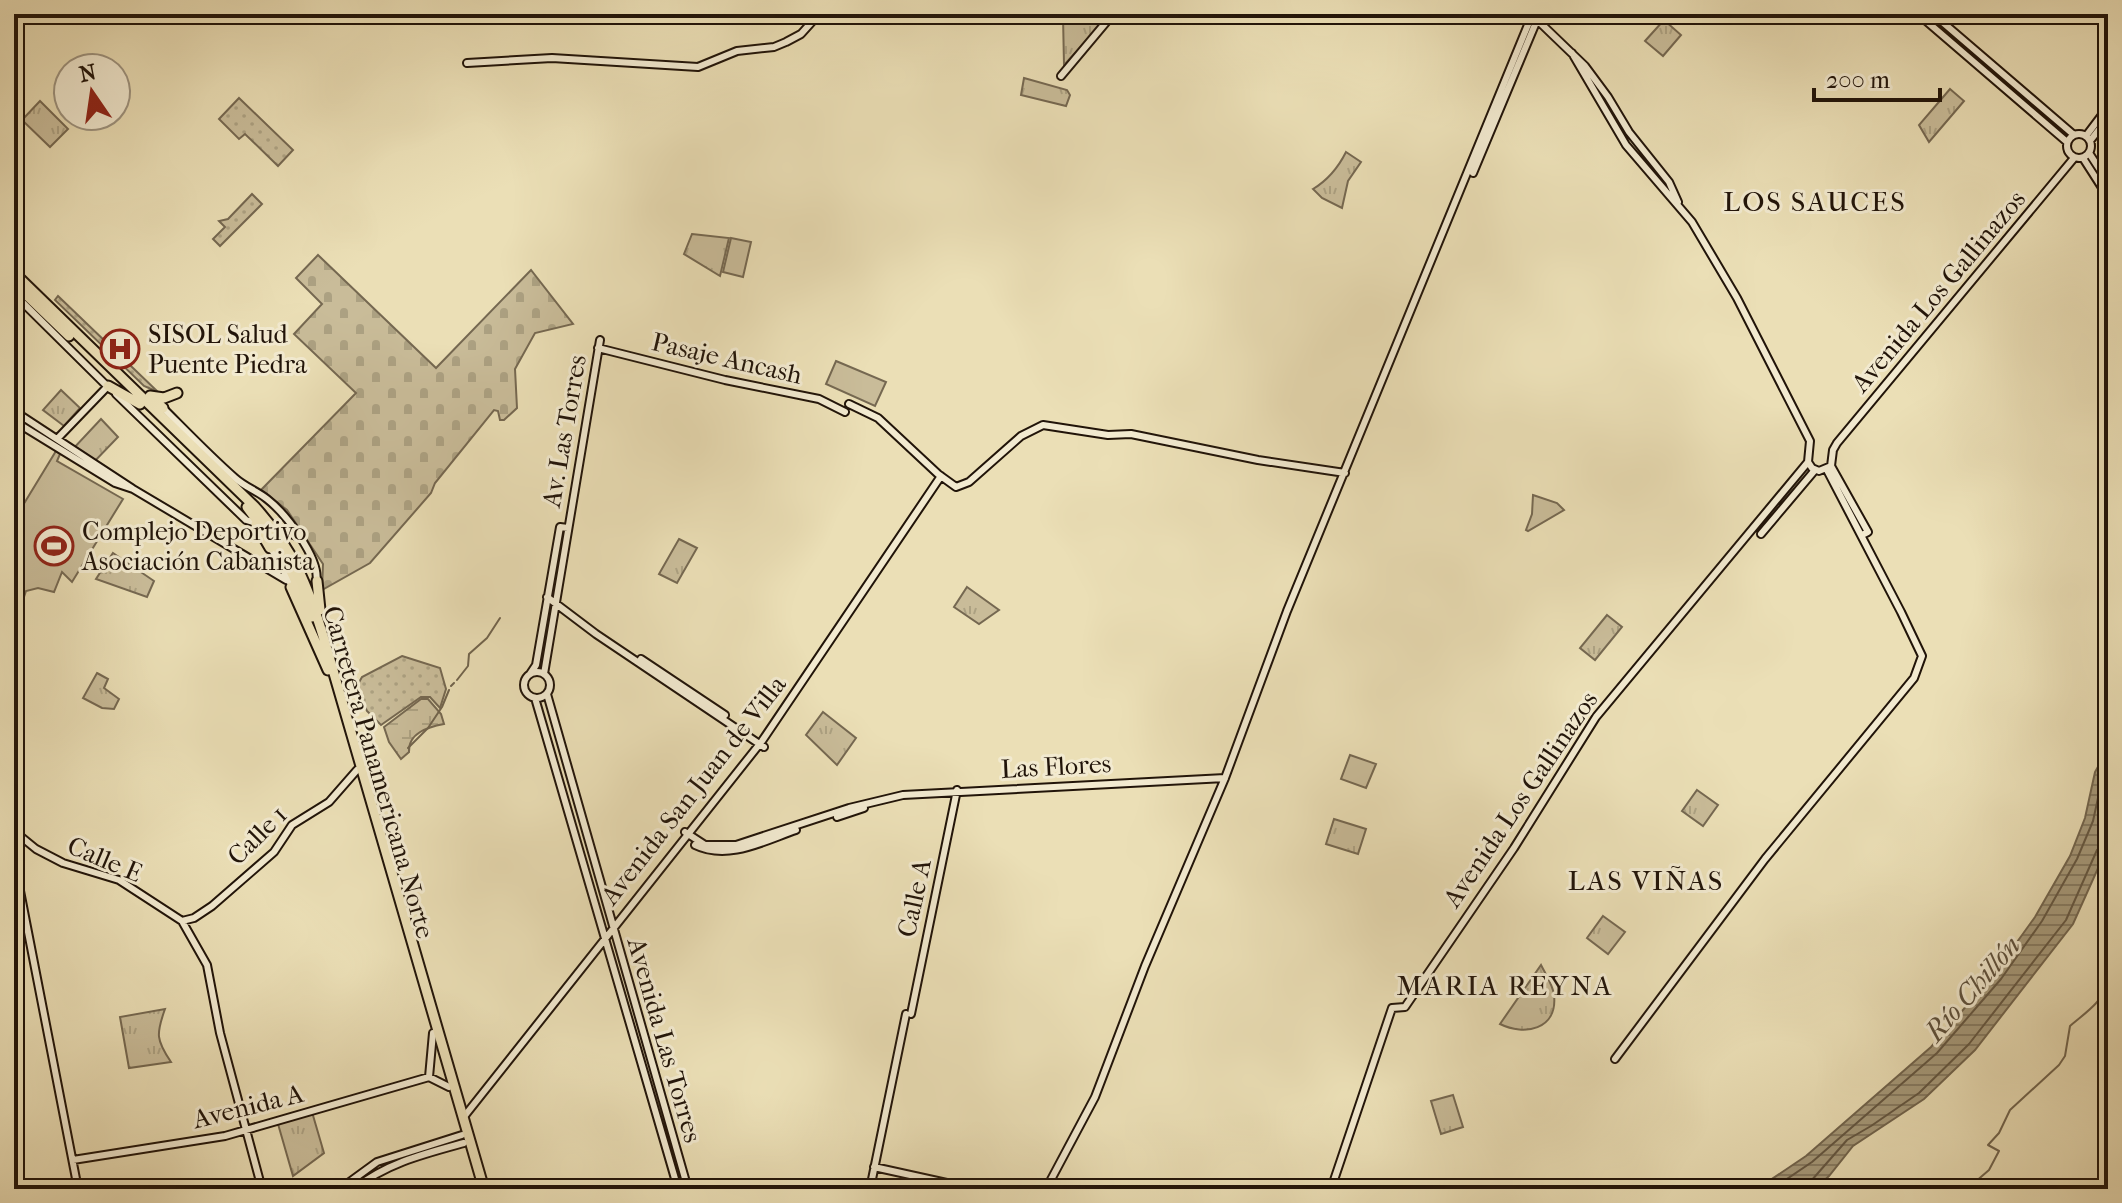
<svg xmlns="http://www.w3.org/2000/svg" width="2122" height="1203" font-family="'IM FELL French Canon',serif">
<style>
.grass{fill:url(#grass-dots);stroke:#756851;stroke-width:2}
.wetland{fill:url(#wetland-marsh);stroke:#756851;stroke-width:2}
.cemetery{fill:url(#cemetery-stones);stroke:#756851;stroke-width:2}
.park{fill:url(#park-tufts);stroke:#756851;stroke-width:2}
.pitch{fill:#c9bc99;stroke:#756851;stroke-width:2}
.water{fill:url(#water-rules);stroke:#71644d;stroke-width:2}
.lines{fill:none;stroke-linecap:round;stroke-linejoin:round}
.shore{stroke:#645742;stroke-width:2}
.stream{stroke:#71644d;stroke-width:2}
.secondary-casing{stroke:#211409;stroke-width:10}
.highway-casing{stroke:#211409;stroke-width:13}
.secondary{stroke:#f2ead0;stroke-width:6}
.highway{stroke:#ebdfb6;stroke-width:9}
.labels{text-anchor:middle;stroke-width:6;stroke-linejoin:round;paint-order:stroke}
.street-label{font-size:26px;fill:#211409;stroke:#f2ead0}
.poi-label{font-size:26px;fill:#211409;stroke:#f2ead0;text-anchor:start}
.neighbourhood-label{font-size:28px;letter-spacing:2px;fill:#211409;stroke:#f2ead0}
.water-label{font-size:28px;font-style:italic;fill:#5d503c;stroke:#f2ead0}
</style>
<defs>
<pattern id="grass-dots" width="8" height="8" patternUnits="userSpaceOnUse" patternTransform="scale(2)"><rect width="8" height="8" fill="#c9bc99"/><path d="M2 2h.1M6 6h.1" fill="none" stroke="#aca182" stroke-width="1.8" stroke-linecap="round"/></pattern>
<pattern id="wetland-marsh" width="20" height="14" patternUnits="userSpaceOnUse" patternTransform="scale(2)"><rect width="20" height="14" fill="#c9bc99"/><path d="M1 5h8M5 5V1M11 12h8M15 12V8" fill="none" stroke="#aca182"/></pattern>
<pattern id="cemetery-stones" width="16" height="16" patternUnits="userSpaceOnUse" patternTransform="scale(2)"><rect width="16" height="16" fill="#c9bc99"/><path d="M2 7V4a2 2 0 0 1 4 0v3zM10 15v-3a2 2 0 0 1 4 0v3z" fill="#aca182"/></pattern>
<pattern id="park-tufts" width="24" height="20" patternUnits="userSpaceOnUse" patternTransform="scale(2)"><rect width="24" height="20" fill="#c9bc99"/><path d="M3 7l-1-3M5 7V3M7 7l1-3M15 17l-1-3M17 17v-4M19 17l1-3" fill="none" stroke="#aca182"/></pattern>
<pattern id="water-rules" width="6" height="5" patternUnits="userSpaceOnUse" patternTransform="scale(2)"><rect width="6" height="5" fill="#a69a7b"/><path d="M0 2.5h6" fill="none" stroke="#877c63"/></pattern>
</defs>
<rect width="100%" height="100%" fill="#ebdfb6"/>
<filter id="stains"><feTurbulence type="fractalNoise" baseFrequency=".0025" numOctaves="4"/><feColorMatrix values="0 0 0 0 .2 0 0 0 0 .09 0 0 0 0 .02 0 0 0 .5 -.17"/></filter>
<radialGradient id="worn" r=".72"><stop offset=".6" stop-color="#630" stop-opacity="0"/><stop offset="1" stop-color="#630" stop-opacity=".3"/></radialGradient>
<path class="grass" d="M239,98L293,150L278,166L245,134L239,139L219,119Z
M252,194L262,204L220,246L213,239L225,227L219,221L228,219Z
M58,296L158,392L144,386L55,300Z
M402,656L440,668L446,689L440,708L430,697H421L381,725L367,711L357,686L362,677Z"/>
<path class="wetland" d="M421,699H428L441,714L444,724C428,727 408,733 409,752L401,759L389,742L384,727Z"/>
<path class="cemetery" d="M318,255L436,368L531,270L573,324L535,333L515,369L517,408L504,420H500L498,411L494,410L435,483L431,493L370,563L322,590L323,564L287,510L261,490L356,393L294,334L322,304L296,278Z"/>
<path class="park" d="M1063,16L1101,25L1064,65Z
M1664,20L1681,35L1663,56L1645,41Z
M1024,78L1067,90L1070,95L1066,106L1021,95Z
M1950,89L1964,101L1929,142L1919,125Z
M40,101L68,129L50,147L22,120Z
M1346,152L1361,162L1348,181L1342,208L1322,198L1313,189C1328,180 1338,168 1346,152Z
M692,234L729,238L720,276L684,254Z
M61,390L80,408L64,426L43,410Z
M101,419L118,437L92,464L71,451Z
M1533,495L1557,503L1564,510L1528,531L1526,530L1532,514Z
M679,539L697,548L677,583L659,574Z
M113,553L154,581L147,597L96,579Z
M967,587L999,610L979,624L954,607Z
M1607,615L1622,627L1595,660L1580,648Z
M97,673L108,679L104,688L119,699L114,709L102,708L83,698Z
M823,712L856,738L837,765L806,735Z
M1697,790L1718,805L1703,826L1682,811Z
M1334,819L1366,829L1358,854L1326,844Z
M1603,916L1625,932L1608,954L1587,938Z
M1541,965C1546,975 1553,985 1554,995C1558,1030 1524,1036 1500,1024Z
M165,1009C156,1034 156,1040 171,1062L129,1068L120,1017Z
M1453,1095L1463,1127L1441,1134L1431,1101Z
M312,1112L324,1153L293,1176L278,1124Z"/>
<path class="pitch" d="M731,238L751,242L743,277L723,272Z
M836,361L886,382L875,406L826,384Z
M56,451L60,454L57,461L123,499L72,582L62,572L54,592L38,588L26,591L14,627V520Z
M1350,755L1376,764L1366,788L1341,779Z"/>
<path class="water" d="M2108,749V846L2073,924L1975,1050L1924,1099L1853,1146L1829,1176L1815,1189H1757L1806,1156L1931,1047L1994,974L2035,917L2070,856L2085,818L2095,772Z"/>
<g class="lines">
<path class="shore" d="M1772,1189L1812,1162L1937,1053L2001,979L2042,921L2077,859L2093,821L2103,775L2108,765
M1810,1189L1811,1181L1847,1140L1871,1126L1919,1093L1969,1044L2066,920L2097,850L2102,846L2108,845"/>
<path class="stream" d="M457,680L468,666L469,654L487,638L500,618
M451,686L454,683
M408,748L428,728L442,707L449,690
M2108,937L2104,948L2108,971
M1967,1189L1989,1170L1999,1151L1988,1145L1999,1133L2010,1110L2059,1065L2065,1056L2070,1026C2084,1014 2102,1002 2108,984"/>
<g class="secondary-casing">
<path id="secondary" d="M1531,14L1585,66L1608,97L1629,132L1669,182L1678,202
M1918,14L2067,142
M1933,14L2074,135
M1572,53L1626,145L1692,222L1737,298L1810,441L1808,462L1812,468L1819,471L1831,466L1833,450L1837,443L2074,158
M467,63L552,58L698,67L737,51L774,47L786,42L801,34L819,14
M1061,76L1113,14
M2067 146a12 12 0 1 1 24 0a12 12 0 1 1-24 0Z
M2086,136L2108,107
M2090,141L2108,118
M2089,153L2108,182
M2083,158L2108,197
M1473,173L1537,20
M14,294L108,387
M598,348L725,380L819,399L845,412
M116,394L246,520L256,523
M849,404L878,418L938,474L956,487L969,482L1021,436L1043,425L1108,435L1131,434L1258,460L1345,473
M163,408C187,432 210,456 235,478C245,487 257,491 267,499C285,513 322,560 316,583
M14,411L133,489L286,580
M14,421L115,483L133,489
M57,439L108,386
M1831,466L1868,532L1862,535
M1761,534L1815,470
M273,535L283,531L299,537
M270,546L293,588
M547,597L596,634L764,747
M641,659L725,715
M524 685a13 13 0 1 1 26 0a13 13 0 1 1-26 0Z
M530,674L536,665L560,527L568,528
M544,674L600,340
M547,694L688,1189
M535,698L678,1189
M837,817L864,808
M14,831L36,849L63,863L119,880L182,921
M685,832L705,845H736L849,808L903,795L1225,778
M695,845C728,861 764,841 796,830
M14,860L78,1189
M182,921L207,965L220,1033L262,1189
M182,921L194,918L212,906L274,852L292,825L329,802L357,770
M911,1014L957,790
M1615,1059L1765,859L1914,678L1922,656L1901,612L1827,470
M429,1077L433,1033
M463,1118L762,741L941,476
M73,1160L225,1136L429,1077L449,1087
M874,1167L974,1189
M340,1189L377,1162L462,1135
M354,1189C387,1163 424,1154 464,1143
M870,1189L906,1014
M1046,1189L1095,1097L1145,966L1225,778L1287,611L1532,15
M1331,1189L1392,1008L1405,1007L1514,848L1596,717L1808,462"/>
</g>
<g class="highway-casing">
<path id="highway" d="M14,273L255,507C293,549 308,586 324,639L484,1189
M14,283L69,336
M108,386L140,404
M150,396L164,398L177,393
M150,397L163,408
M247,507L285,558L312,617
M256,524L270,548
M317,581L320,610
M291,587L328,670"/>
</g>
<use href="#secondary" class="secondary"/>
<use href="#highway" class="highway"/>
</g>
<defs>
<g id="hospital-ring" transform="scale(2)"><circle r="9.5" fill="#f2ead0" stroke="#8f2418" stroke-width="1.5"/><path d="M-5-5h3v3.5h4V-5h3V5h-3V1.5h-4V5h-3Z" fill="#8f2418"/></g>
<g id="stadium-ring" transform="scale(2)"><circle r="9.5" fill="#f2ead0" stroke="#8f2418" stroke-width="1.5"/><path d="M0-5a6.5 5 0 1 0 0 10a6.5 5 0 1 0 0-10ZM-3.5-1.8h7v3.6h-7Z" fill="#8f2418"/></g>
</defs>
<g fill-rule="evenodd">
<use href="#hospital-ring" x="120" y="349"/>
<use href="#stadium-ring" x="54" y="546"/>
</g>
<g class="labels">
<g class="street-label">
<text transform="translate(1938 291) rotate(-50)" y="9">Avenida Los Gallinazos</text>
<text transform="translate(727 358) rotate(13)" y="9">Pasaje Ancash</text>
<text transform="translate(564 431) rotate(-80)" y="9">Av. Las Torres</text>
<text transform="translate(1056 766) rotate(-3)" y="9">Las Flores</text>
<text transform="translate(379 772) rotate(74)" y="9">Carretera Panamericana Norte</text>
<text transform="translate(693 790) rotate(-52)" y="9">Avenida San Juan de Villa</text>
<text transform="translate(1520 799) rotate(-56)" y="9">Avenida Los Gallinazos</text>
<text transform="translate(257 835) rotate(-45)" y="9">Calle 1</text>
<text transform="translate(105 859) rotate(23)" y="9">Calle E</text>
<text transform="translate(914 898) rotate(-78)" y="9">Calle A</text>
<text transform="translate(665 1040) rotate(74)" y="9">Avenida Las Torres</text>
<text transform="translate(248 1106) rotate(-14)" y="9">Avenida A</text>
</g>
<g class="poi-label">
<text x="148" y="343">SISOL Salud<tspan x="148" dy="30">Puente Piedra</tspan></text>
<text x="82" y="540">Complejo Deportivo<tspan x="82" dy="30">Asociación Cabanista</tspan></text>
</g>
<g class="neighbourhood-label">
<text x="1815" y="211">LOS SAUCES</text>
<text x="1646" y="890">LAS VIÑAS</text>
<text x="1505" y="995">MARIA REYNA</text>
</g>
<g class="water-label">
<text transform="translate(1972 988) rotate(-49)" y="10">Río Chillón</text>
</g>
</g>
<rect width="2122" height="1203" fill="none" stroke="#ebdfb6" stroke-width="48"/>
<rect x="16" y="16" width="2090" height="1171" fill="none" stroke="#211409" stroke-width="4"/>
<rect x="24" y="24" width="2074" height="1155" fill="none" stroke="#211409" stroke-width="2"/>
<g transform="translate(92 92) rotate(347)"><circle r="38" fill="#f2ead0" stroke="#9e9480" stroke-width="2"/>
<path d="M0-6L14 30L0 20L-14 30Z" fill="#8f2418"/>
<text y="-12" font-size="22" font-weight="bold" text-anchor="middle" fill="#211409">N</text>
</g>
<path d="M1814 88v12h126v-12" fill="none" stroke="#211409" stroke-width="4"/>
<text x="1826" y="88" font-size="24" fill="#211409" stroke="#f2ead0" stroke-width="6" paint-order="stroke">200 m</text>
<rect width="100%" height="100%" filter="url(#stains)"/>
<rect width="100%" height="100%" fill="url(#worn)"/>
</svg>
